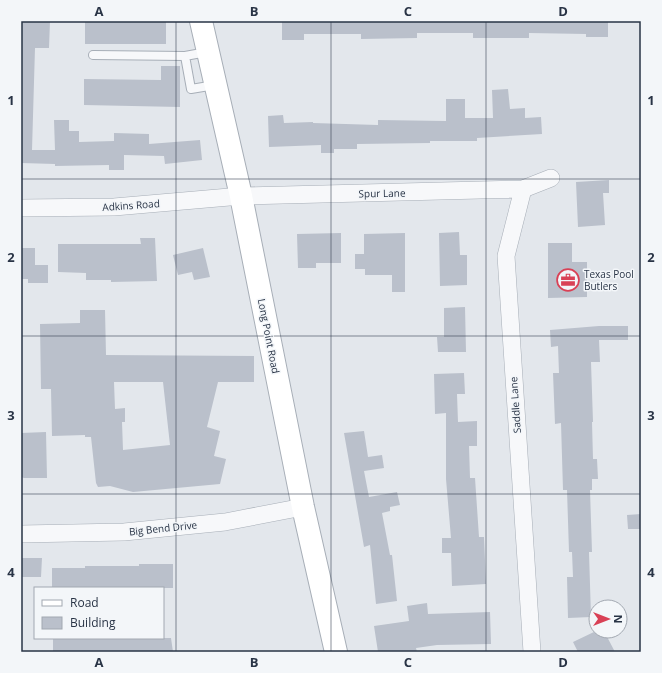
<svg xmlns="http://www.w3.org/2000/svg" width="662" height="673" font-family="'Open Sans',sans-serif">
<style>
.building{fill:#bac0cb;fill-rule:evenodd}
.lines{fill:none;stroke-linecap:round;stroke-linejoin:round}
.lane-casing{stroke:#a7aeb7;stroke-width:10}
.street-casing{stroke:#a7aeb7;stroke-width:18}
.secondary-casing{stroke:#a7aeb7;stroke-width:24}
.lane{stroke:#f7f8fa;stroke-width:8}
.street{stroke:#f7f8fa;stroke-width:17}
.secondary{stroke:#fff;stroke-width:22}
.grid{fill:none;stroke:#293446;stroke-width:1;stroke-opacity:0.55}
.labels{text-anchor:middle;stroke-width:3;stroke-linejoin:round;paint-order:stroke}
.street-label{font-size:10px;fill:#293446;stroke:#f3f6f9}
.poi-label{font-size:10px;fill:#293446;stroke:#f3f6f9;text-anchor:start}
.neatline{fill:none;stroke:#293446;stroke-width:1.5}
.grid-label{font-size:13px;text-anchor:middle;font-weight:bold;fill:#293446}
</style>
<rect width="100%" height="100%" fill="#e3e7ec"/>
<path class="building" d="M22,21H50L49,48H35L32,150H55L54,120H69V131H79V142L114,141V133L149,134V144L200,140L202,160L165,164L164,156L124,155V170H109V165L55,166V164L21,163Z
M85,21H166V44H85Z
M282,21H608V37H586V34L529,33V38H473V33H417V38L361,39V34H304V40H282Z
M161,66H180V107L84,105V79L161,80Z
M508,89L510,109L525,108V118L541,117L542,134L477,138V141H430V143L357,144V149H334V153H321V145L269,147L268,116L283,115L284,123L313,122V123L378,125V120L446,121V99H465V118H493L492,90Z
M609,180V193H603L605,225L578,227L576,182Z
M459,232L460,255H467V285L440,286L439,233Z
M341,233V263H316V268H298L297,234Z
M405,233V292H392V275H365V269H355V254H364V234Z
M140,238H155L157,281L111,282V280H86V273L58,272V244H141Z
M548,243H572V262H587V297L548,298Z
M21,248H35V265H48V283H28V279H21Z
M203,248L210,277L194,280L192,272L178,275L173,255Z
M465,307L466,352H438L437,337H444V308Z
M80,310H105L106,355L254,356V382H218L207,427L220,431L214,456L226,459L220,484L133,492L110,486L98,487L96,483L91,437H85V435L52,436L51,389H41L40,324L80,323ZM114,382H163L170,445L123,450L122,422H125V408L115,409Z
M599,326H628V340H599L600,362H591L593,422H592L593,459H597L598,479H592V490H590L592,552H589L591,617L568,618L567,577H573L572,552H569L567,490H563L561,423L555,424L553,373H559L558,346L551,347L550,330Z
M464,373L465,394H457L458,422L477,421V446H469L470,478H475L479,537H484L486,584L452,586L451,553H442V538H451L446,479V413L435,414L434,374Z
M364,431L368,457L382,455L384,468L364,471L369,497L397,492L400,505L390,507V511L382,513L390,555H392L397,601L376,604L370,545L364,547L344,433Z
M46,432L47,478H24L21,477V433Z
M641,514V529H628L627,515Z
M21,558H42L41,577H21Z
M139,564H173V588H52V568H85V566H139Z
M427,603L428,614L490,612L491,644L437,645L416,648L417,652H378L374,626L409,621L407,606Z
M596,631H604L615,652H578L573,642Z
M53,638H171L173,652H53Z"/>
<g class="lines">
<g class="lane-casing">
<path id="lane" d="M207,52L185,56L191,89L215,85
M93,55L185,56"/>
</g>
<g class="street-casing">
<path id="street" d="M21,208L114,207L241,196L523,189
M21,534L124,532L225,522L303,507
M532,652L506,256L523,189L551,178"/>
</g>
<g class="secondary-casing">
<path id="secondary" d="M201,21L241,196L303,507L336,652"/>
</g>
<use href="#lane" class="lane"/>
<use href="#street" class="street"/>
<use href="#secondary" class="secondary"/>
</g>
<path class="grid" d="M176,21V652M331,21V652M486,21V652M21,179H641M21,336H641M21,494H641"/>
<defs>
<g id="office-ring" transform="scale(1.15)"><circle r="9.5" fill="#f3f6f9" stroke="#d94156" stroke-width="1.5"/><path d="M-6-3h4V-5.5h4V-3h4V5H-6ZM-1-4.5V-3h2v-1.5ZM-6 0V1H6V0Z" fill="#d94156"/></g>
</defs>
<g fill-rule="evenodd">
<use href="#office-ring" x="568" y="280"/>
</g>
<g class="labels">
<g class="street-label">
<text transform="translate(382 193) rotate(-1)" y="4">Spur Lane</text>
<text transform="translate(131 205) rotate(-4)" y="4">Adkins Road</text>
<text transform="translate(269 336) rotate(79)" y="4">Long Point Road</text>
<text transform="translate(515 405) rotate(-94)" y="4">Saddle Lane</text>
<text transform="translate(163 528) rotate(-6)" y="4">Big Bend Drive</text>
</g>
<g class="poi-label">
<text x="584" y="278">Texas Pool<tspan x="584" dy="12">Butlers</tspan></text>
</g>
</g>
<rect width="662" height="673" fill="none" stroke="#f3f6f9" stroke-width="44"/>
<rect x="34" y="587" width="130" height="52" fill="#f3f6f9" stroke="#a2a8b1"/>
<rect x="42" y="600" width="20" height="6" fill="#ffffff" stroke="#a2a8b1"/>
<text x="70" y="607" font-size="12" fill="#293446">Road</text>
<rect x="42" y="617" width="20" height="12" fill="#bac0cb" stroke="#a2a8b1"/>
<text x="70" y="627" font-size="12" fill="#293446">Building</text>
<g transform="translate(608 619) rotate(90)"><circle r="19" fill="#f3f6f9" stroke="#a2a8b1"/>
<path d="M0-3L7 15L0 10L-7 15Z" fill="#d94156"/>
<text y="-6" font-size="11" font-weight="bold" text-anchor="middle" fill="#293446">N</text>
</g>
<rect x="22" y="22" width="618" height="629" class="neatline"/>
<g class="grid-label">
<text x="99" y="16">A</text>
<text x="254" y="16">B</text>
<text x="408" y="16">C</text>
<text x="563" y="16">D</text>
<text x="11" y="105">1</text>
<text x="651" y="105">1</text>
<text x="11" y="262">2</text>
<text x="651" y="262">2</text>
<text x="11" y="420">3</text>
<text x="651" y="420">3</text>
<text x="11" y="577">4</text>
<text x="651" y="577">4</text>
<text x="99" y="667">A</text>
<text x="254" y="667">B</text>
<text x="408" y="667">C</text>
<text x="563" y="667">D</text>
</g>
</svg>
